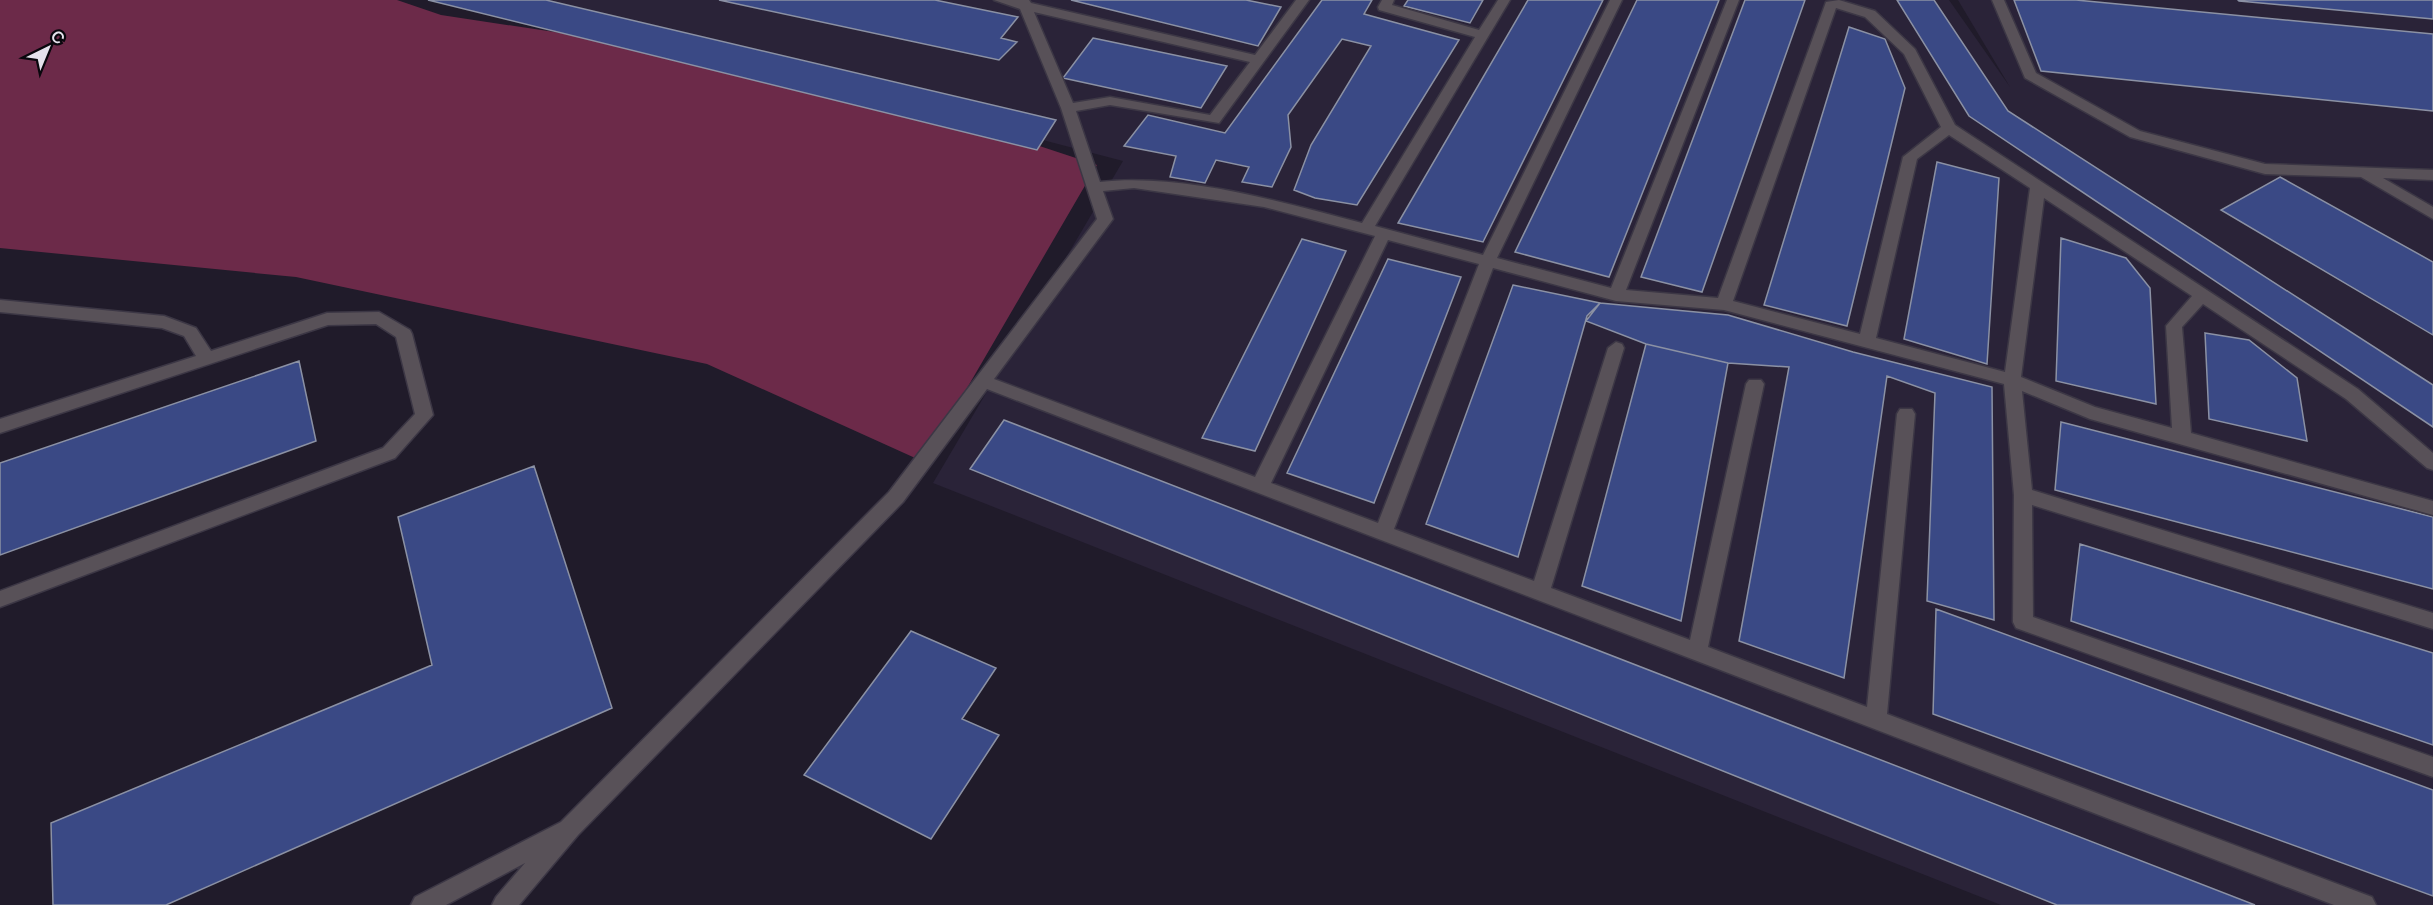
<svg xmlns="http://www.w3.org/2000/svg" width="2433" height="905" font-family="Manrope,sans-serif">
<style>
.built{fill:#2a2338}
.forest{fill:#6c2a49}
.building{fill:#3a4985;stroke:#8b91a4;stroke-width:1.5}
.lines{fill:none;stroke-linecap:round;stroke-linejoin:round}
.lane-casing{stroke:#3c3745;stroke-width:3}
.lane{fill:#585158;fill-rule:evenodd}
</style>
<rect width="100%" height="100%" fill="#201b2a"/>
<path class="built" d="M510,0H1949L2010,87L1958,0H2433V905H2001L933,483L1123,161Z"/>
<path class="forest" d="M0,0H397L441,15L813,71L1097,165L924,462L707,364L296,277L0,248Z"/>
<path class="building" d="M428,0H546L1056,120L1037,150Z
M719,0H935L1018,17L1001,38L1017,42L999,60Z
M1071,0H1246L1281,7L1258,46Z
M1322,0H1372L1364,14L1459,40L1357,205L1315,198L1294,190L1311,145L1371,46L1342,39L1288,115L1291,147L1272,187L1242,182L1249,167L1216,160L1205,183L1170,177L1176,156L1124,146L1148,115L1225,133Z
M1408,0H1483L1470,23L1404,6Z
M1528,0H1603L1483,242L1398,223Z
M1637,0H1719L1609,277L1515,252Z
M1745,0H1805L1702,292L1641,277Z
M1897,0H1934L2008,111L2433,385V427L1969,116Z
M2014,0H2076L2433,34V111L2041,71Z
M2238,0H2433V19L2239,1Z
M1849,27L1885,39L1905,88L1847,326L1764,305Z
M1093,38L1227,66L1201,108L1063,78Z
M1937,162L1999,178L1987,364L1904,339Z
M2280,177L2433,262V335L2221,210Z
M2061,238L2126,258L2150,288L2156,404L2056,381Z
M1302,239L1346,251L1255,451L1202,438Z
M1388,259L1461,277L1374,503L1287,473Z
M1513,285L1600,303L1587,316L1518,557L1426,524Z
M1600,303L1728,315L1853,352L1992,387L1994,620L1927,601L1935,393L1887,376L1844,678L1739,641L1789,367L1728,363L1646,344L1586,321Z
M2205,333L2249,340L2297,378L2307,441L2209,419Z
M1646,344L1728,363L1681,621L1582,586Z
M299,361L316,441L0,555V463Z
M1004,420L2255,905H2057L970,469Z
M2061,422L2433,517V589L2055,490Z
M534,466L612,708L166,905H53L51,823L432,665L398,517Z
M2080,544L2433,653V745L2071,621Z
M1936,609L2433,790V896L1933,714Z
M911,631L996,668L962,719L999,735L931,839L804,775Z"/>
<g class="lines">
<g class="lane-casing">
<path id="lane" d="M994,0H1029L1031,3L1255,55L1296,0H1309L1219,123L1110,105L1076,111L1100,182C1182,173 1282,202 1362,223L1475,37L1379,10L1378,7L1382,0H1394L1392,5L1479,30L1498,0H1510L1375,226L1483,255L1610,0H1622L1497,258L1611,288L1727,0H1739L1626,290L1718,298L1826,2L1839,0L1875,11L1915,49L1955,125L2358,389L2433,453V470L2427,468L2346,399L2203,304L2182,327L2191,433L2433,501V515L2090,419L2022,391L2032,490L2433,613V629L2032,505L2033,617L2433,757V777L2016,628L2013,622L2014,495L2004,384L1724,310L1616,301L1493,268L1394,529L1534,581L1608,348L1616,342L1622,344L1624,348L1551,588L1690,640L1746,384L1749,380H1761L1764,384L1708,647L1867,707L1897,414L1900,409H1912L1915,414L1887,714L2364,894L2372,897L2376,905H2334L987,389L903,502L578,835L519,905H492L496,897L525,863L446,905H411L415,897L561,822L889,492L1097,219L1061,108L1020,9ZM1836,8L1865,17L1904,54L1941,127L1903,157L1860,334L1733,301ZM1034,12L1250,62L1210,115L1110,97L1073,103ZM1949,135L2030,188L2005,372L1876,338L1917,159ZM1134,188L1264,207L1375,236L1255,477L994,379L1113,219L1103,191ZM2044,198L2192,296L2166,326L2172,428L2095,407L2021,377ZM1388,240L1479,264L1378,523L1271,483Z
M1992,0H2004L2036,73L2140,131L2265,164L2433,170V180L2383,178L2433,207V219L2361,177L2265,174L2130,137L2025,78Z
M0,300L164,316L196,328L211,351L327,313L379,312L410,330L412,334L433,415L395,458L0,607V591L383,448L415,414L396,337L376,324L328,325L0,433V419L196,356L184,336L162,328L0,312Z"/>
</g>
<use href="#lane" class="lane"/>
</g>
<g transform="translate(48 48) rotate(43)" stroke="#09070d" stroke-width="4.5" paint-order="stroke">
<path d="M0-4.5L10 22L0 15L-10 22Z" fill="#e5e2ec"/>
<text y="-9" font-size="16" font-weight="bold" text-anchor="middle" fill="#e5e2ec">С</text>
</g>
</svg>
